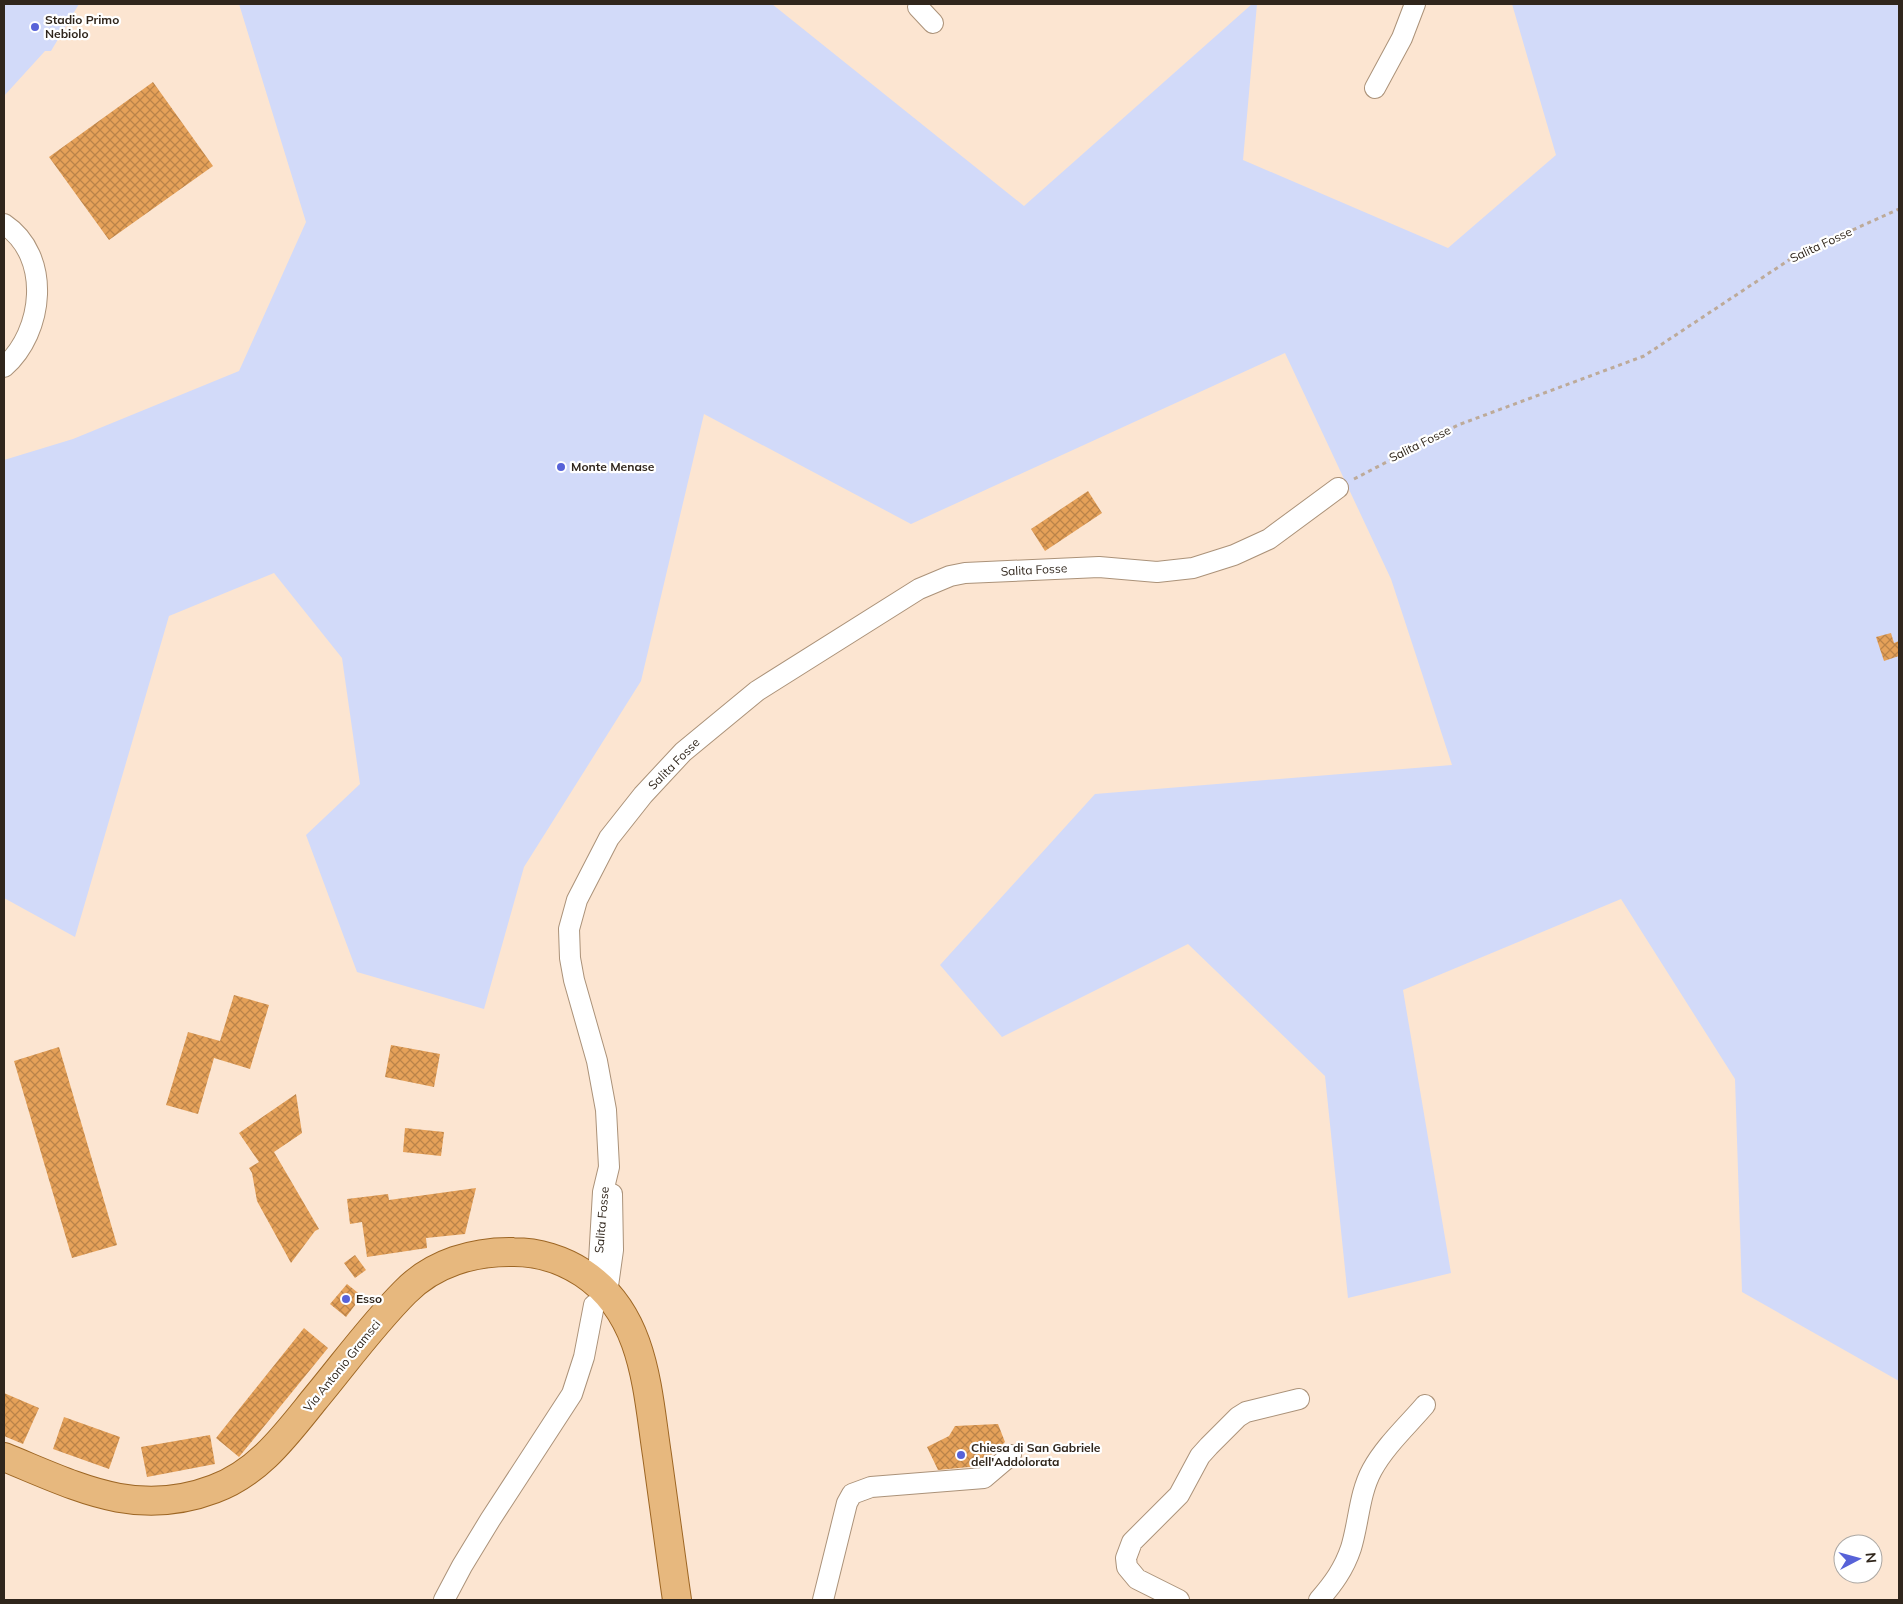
<svg xmlns="http://www.w3.org/2000/svg" width="1903" height="1604" font-family="Mulish,sans-serif">
<style>
.green{fill:#d2daf9}
.building{fill:url(#building-cross-hatch)}
.lines{fill:none;stroke-linecap:round;stroke-linejoin:round}
.minor-casing{stroke:#ab9279;stroke-width:22}
.primary-casing{stroke:#9d6624;stroke-width:30}
.path{stroke:#bdaa99;stroke-width:3;stroke-dasharray:4 4;stroke-linecap:butt}
.minor{stroke:#fff;stroke-width:20}
.primary{stroke:#e7b87e;stroke-width:28}
.poi-dot{fill:#5762d8;stroke:#fff;stroke-width:2}
.labels{text-anchor:middle;stroke-width:4.5;stroke-linejoin:round;paint-order:stroke}
.poi-label{font-size:12px;font-weight:bold;fill:#30261c;stroke:#fff;text-anchor:start}
.street-label{font-size:12px;fill:#30261c;stroke:#fff}
</style>
<defs>
<pattern id="building-cross-hatch" width="8" height="8" patternUnits="userSpaceOnUse" patternTransform="scale(1.25)"><rect width="8" height="8" fill="#e5a159"/><path d="M0 0l8 8M0 8l8-8" fill="none" stroke="#ba8349"/></pattern>
</defs>
<rect width="100%" height="100%" fill="#fce5d1"/>
<path class="green" d="M4,4H79L51,51H45L4,96Z
M239,4H772L1024,206L1252,4H1257L1243,160L1448,248L1556,155L1512,4H1899V1381L1742,1292L1735,1079L1621,899L1403,990L1451,1273L1348,1298L1325,1076L1188,944L1002,1037L940,965L1095,794L1452,765L1391,579L1285,353L911,524L704,414L641,681L524,867L484,1009L357,972L306,835L360,784L342,658L274,573L169,616L75,937L4,898V460L73,439L239,371L306,222Z"/>
<path class="building" d="M153,82L213,166L109,240L49,157Z
M1088,491L1102,513L1045,551L1031,529Z
M1891,633L1894,643L1899,641V656L1884,661L1876,637Z
M234,995L269,1005L250,1069L214,1058L198,1114L166,1105L188,1032L220,1041Z
M391,1045L440,1054L434,1087L385,1077Z
M59,1047L117,1245L72,1258L14,1061Z
M296,1094L302,1133L274,1152L319,1229L315,1231L291,1263L257,1201L252,1173L249,1168L259,1162L239,1133Z
M405,1128L444,1132L441,1156L403,1152Z
M476,1188L465,1234L426,1238L427,1248L367,1257L362,1222L350,1224L347,1199L388,1194L389,1200Z
M355,1255L366,1270L355,1278L344,1263Z
M347,1284L362,1296L346,1317L330,1304Z
M304,1328L328,1348L239,1457L216,1438Z
M4,1393L39,1408L23,1444L4,1436Z
M64,1417L120,1437L109,1469L53,1449Z
M998,1424L1005,1442L979,1466L938,1470L927,1447L949,1436L955,1426Z
M210,1435L215,1464L147,1477L141,1447Z"/>
<g class="lines">
<g class="minor-casing">
<path id="minor" d="M918,7L933,23
M1375,88L1402,38L1415,4
M4,224C52,256 44,332 4,367
M599,1261L603,1192L609,1167L606,1110L597,1061L574,980L570,958L569,929L577,900L609,838L643,795L683,752L757,691L919,589L950,576L965,573L1099,567L1157,572L1193,568L1234,555L1269,539L1338,488
M607,1293L613,1250L612,1194
M444,1600L462,1566L490,1520L572,1394L584,1357L594,1305
M823,1600L847,1503L852,1494L871,1487L984,1478L1011,1455
M1179,1600L1137,1579L1127,1567L1126,1558L1132,1542L1179,1495L1200,1456L1209,1446L1238,1417L1246,1412L1299,1399
M1319,1600C1333,1584 1344,1569 1351,1548C1359,1522 1359,1494 1372,1470C1385,1446 1408,1425 1425,1405"/>
</g>
<g class="primary-casing">
<path id="primary" d="M4,1457C76,1486 135,1519 214,1489C258,1473 285,1436 314,1400C344,1364 372,1325 405,1292C433,1263 474,1251 514,1252C538,1252 563,1260 583,1273C645,1314 647,1389 657,1455C664,1504 670,1552 677,1600"/>
</g>
<path class="path" d="M1354,479L1458,425L1644,356L1795,256L1899,209"/>
<use href="#minor" class="minor"/>
<use href="#primary" class="primary"/>
</g>
<g class="poi-dot">
<circle cx="35" cy="27" r="5"/>
<circle cx="561" cy="467" r="5"/>
<circle cx="346" cy="1299" r="5"/>
<circle cx="961" cy="1455" r="5"/>
</g>
<g class="labels">
<g class="poi-label">
<text x="45" y="24">Stadio Primo<tspan x="45" dy="14">Nebiolo</tspan></text>
<text x="571" y="471">Monte Menase</text>
<text x="356" y="1303">Esso</text>
<text x="971" y="1452">Chiesa di San Gabriele<tspan x="971" dy="14">dell'Addolorata</tspan></text>
</g>
<g class="street-label">
<text transform="translate(1821 245) rotate(-25)" y="4">Salita Fosse</text>
<text transform="translate(1420 444) rotate(-26)" y="4">Salita Fosse</text>
<text transform="translate(1034 570) rotate(-3)" y="4">Salita Fosse</text>
<text transform="translate(674 764) rotate(-45)" y="4">Salita Fosse</text>
<text transform="translate(602 1220) rotate(-85)" y="4">Salita Fosse</text>
<text transform="translate(342 1366) rotate(-51)" y="4">Via Antonio Gramsci</text>
</g>
</g>
<rect width="1903" height="1604" fill="none" stroke="#30261c" stroke-width="10"/>
<g transform="translate(1858 1559) rotate(84)"><circle r="24" fill="#ffffff" stroke="#aca8a4"/>
<path d="M0-4L9 19L0 12L-9 19Z" fill="#5762d8"/>
<text y="-8" font-size="14" font-weight="bold" text-anchor="middle" fill="#30261c">N</text>
</g>
</svg>
